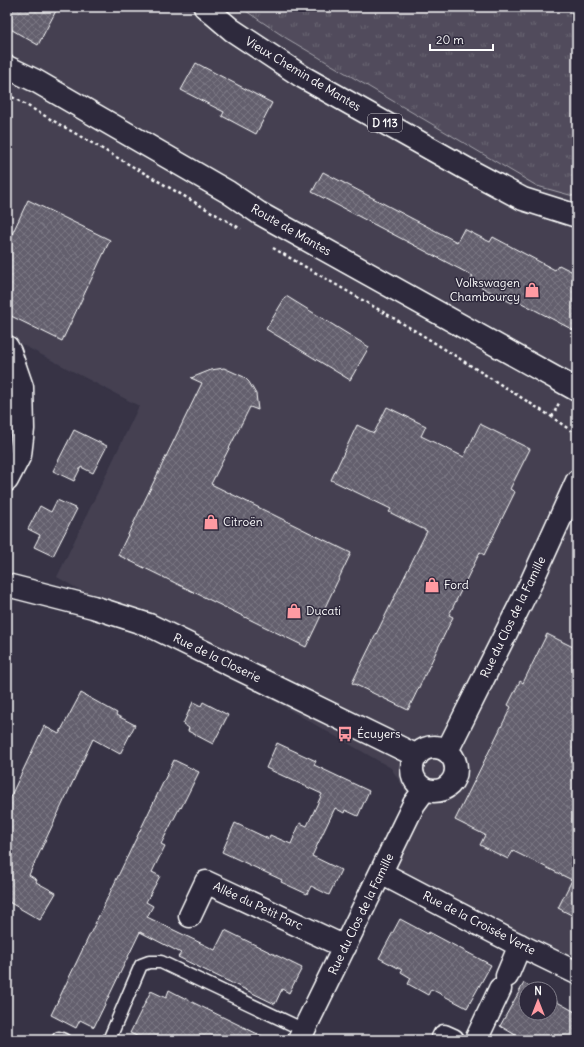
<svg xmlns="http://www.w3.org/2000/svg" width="584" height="1047" font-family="Delius,sans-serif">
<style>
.built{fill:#444051}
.grass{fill:url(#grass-tufts);stroke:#a8a6ae}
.building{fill:url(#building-cross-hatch);stroke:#fff}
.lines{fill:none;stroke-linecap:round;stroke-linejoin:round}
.lane-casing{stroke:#fff;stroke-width:15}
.street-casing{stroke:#fff;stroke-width:25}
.primary-casing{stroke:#fff;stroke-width:25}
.path{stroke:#fff;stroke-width:2.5;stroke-dasharray:3 3;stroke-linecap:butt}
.lane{stroke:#2f2a3d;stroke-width:12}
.street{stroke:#2f2a3d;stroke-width:22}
.primary{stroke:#2f2a3d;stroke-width:22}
.labels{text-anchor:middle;stroke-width:3;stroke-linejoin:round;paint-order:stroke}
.shield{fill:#2f2a3d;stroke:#c1bfc5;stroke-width:1}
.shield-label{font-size:11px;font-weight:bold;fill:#fff}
.street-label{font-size:12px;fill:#fff;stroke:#2f2a3d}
.poi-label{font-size:12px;fill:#fff;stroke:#2f2a3d;text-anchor:start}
</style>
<defs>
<pattern id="grass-tufts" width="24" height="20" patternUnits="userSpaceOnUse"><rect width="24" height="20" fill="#514c5c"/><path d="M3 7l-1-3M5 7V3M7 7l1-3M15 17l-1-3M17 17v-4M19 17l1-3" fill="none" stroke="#6b6774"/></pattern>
<pattern id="building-cross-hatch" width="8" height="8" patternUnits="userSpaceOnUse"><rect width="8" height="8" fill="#635f6d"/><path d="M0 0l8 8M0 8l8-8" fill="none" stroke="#7a7783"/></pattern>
</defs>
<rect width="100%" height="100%" fill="#373345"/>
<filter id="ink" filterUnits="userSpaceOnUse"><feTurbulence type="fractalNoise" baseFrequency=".025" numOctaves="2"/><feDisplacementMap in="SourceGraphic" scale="8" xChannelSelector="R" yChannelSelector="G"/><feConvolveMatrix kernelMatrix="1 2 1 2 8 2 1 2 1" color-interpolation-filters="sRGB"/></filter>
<g filter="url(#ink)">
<path class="built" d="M7,7H240L286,38L537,186L577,197V972L381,873L414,804L391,768L57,577L139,406L17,342L7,328Z"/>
<path class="grass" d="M240,7H577V197L537,186L286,38Z"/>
<path class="building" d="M13,7H58L38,45L7,27V18Z
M196,63L272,103L256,134L222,116L224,112L181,90Z
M323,172L457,242L464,229L490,242L493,237L555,270L559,265L577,274V332L514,299L512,303L470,281L473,276L312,192Z
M28,200L110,240L62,341L7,314V245Z
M286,296L369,347L350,380L266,329Z
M224,368L244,377L249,382L256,394L258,410L250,407L211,484L351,553L306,647L118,555L202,383L191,378L211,370Z
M387,407L426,426L421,436L464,457L480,424L530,449L510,489L515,492L484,555L480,552L449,615L453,617L408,710L352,683L427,531L389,512L391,509L331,480L357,425L374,433Z
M74,430L107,446L93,473L81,467L74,481L53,471Z
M57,500L77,509L53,556L34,547L40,535L28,529L40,506L51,512Z
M547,634L577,649V918L558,908L572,880L513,851L508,859L480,845L485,835L455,820L511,707L508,705L520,681L523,683Z
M81,693L117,713L116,715L135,725L120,754L93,739L29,875L37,880L36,882L56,893L40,920L7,901V804L44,726L59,734Z
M193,702L201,706L203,702L228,715L213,744L188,731L189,728L183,724Z
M277,743L316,761L314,765L369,791L358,816L345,810L344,813L335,808L312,856L341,870L329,895L311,886L307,894L281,882L282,880L222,852L235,823L269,839L270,835L291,844L300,823L307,826L322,794L266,768Z
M174,760L199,772L181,808L180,807L161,844L165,846L152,872L160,876L146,902L153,906L147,917L215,950L225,930L302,968L289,993L282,989L275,1004L178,957L181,953L140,932L94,1027L80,1020L76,1028L51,1015Z
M400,919L428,934L429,932L491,965L467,1008L431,989L428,995L408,984L411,978L401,972L402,970L379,958Z
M524,983L534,989H526V1013H550V998L577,1013V1040H524L500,1026Z
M169,990L194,1003L270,1040H145L130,1033L151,991L166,998Z"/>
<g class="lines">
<g class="lane-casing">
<path id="lane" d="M59,1038L64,1040
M109,1040L141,965L149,962H161L304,1030"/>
</g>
<g class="street-casing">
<path id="street" d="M7,347L10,352L22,387L23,429L20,455L7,480
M7,585L93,607L149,625L417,756
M412 769a22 22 0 1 1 44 0a22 22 0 1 1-44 0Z
M447,751L530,585L577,481
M381,873L509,940L577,973
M190,916L206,882L345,947
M507,976L520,945
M299,1040L414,804L425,789
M442,1040L444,1036L453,1040
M476,1040L500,989"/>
</g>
<g class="primary-casing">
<path id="primary" d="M205,7L232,30L303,77L465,168L523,199L577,216
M7,67L36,81L228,192L259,213L577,390"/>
</g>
<path class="path" d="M7,94L241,229
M273,248L419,333L552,417L577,435
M552,417L559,403"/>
<use href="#lane" class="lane"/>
<use href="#street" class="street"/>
<use href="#primary" class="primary"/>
</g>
</g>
<defs>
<g id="shop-bare" transform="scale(1.2)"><path d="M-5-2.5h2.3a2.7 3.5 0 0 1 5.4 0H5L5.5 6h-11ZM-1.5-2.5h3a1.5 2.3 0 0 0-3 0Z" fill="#ff9aa2" stroke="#2f2a3d" stroke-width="2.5" paint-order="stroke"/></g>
<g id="bus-bare" transform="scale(1.2)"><path d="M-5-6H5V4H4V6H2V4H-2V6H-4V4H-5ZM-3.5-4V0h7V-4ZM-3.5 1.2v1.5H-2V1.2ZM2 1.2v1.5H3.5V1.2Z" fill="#ff9aa2" stroke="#2f2a3d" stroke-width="2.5" paint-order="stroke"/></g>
</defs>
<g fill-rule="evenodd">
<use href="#shop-bare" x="532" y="290"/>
<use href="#shop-bare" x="211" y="522"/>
<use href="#shop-bare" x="432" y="585"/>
<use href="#shop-bare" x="294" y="611"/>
<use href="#bus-bare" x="345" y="734"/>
</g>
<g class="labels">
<rect class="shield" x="368" y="114" width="34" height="18" rx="3"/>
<g class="shield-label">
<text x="385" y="127">D 113</text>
</g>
<g class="street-label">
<text transform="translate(303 74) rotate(31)" y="4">Vieux Chemin de Mantes</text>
<text transform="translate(291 230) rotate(30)" y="4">Route de Mantes</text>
<text transform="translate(513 617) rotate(-64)" y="4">Rue du Clos de la Famille</text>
<text transform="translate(217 658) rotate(26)" y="4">Rue de la Closerie</text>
<text transform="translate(258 906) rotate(25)" y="4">Allée du Petit Parc</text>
<text transform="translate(361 914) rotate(-64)" y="4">Rue du Clos de la Famille</text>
<text transform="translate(479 923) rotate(27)" y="4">Rue de la Croisée Verte</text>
</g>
<g class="poi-label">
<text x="520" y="287" text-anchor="end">Volkswagen<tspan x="520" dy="14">Chambourcy</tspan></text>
<text x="223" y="526">Citroën</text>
<text x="444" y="589">Ford</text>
<text x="306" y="615">Ducati</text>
<text x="357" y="738">Écuyers</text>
</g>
</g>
<rect width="584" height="1047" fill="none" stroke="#2f2a3d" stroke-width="24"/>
<rect x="12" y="12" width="560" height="1023" fill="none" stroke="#fff" stroke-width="1.5" filter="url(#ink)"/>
<g transform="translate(538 1001)"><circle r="19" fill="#2f2a3d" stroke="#827f8b"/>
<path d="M0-3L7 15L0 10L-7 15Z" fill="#ff9aa2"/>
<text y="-6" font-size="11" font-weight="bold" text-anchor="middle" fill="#ffffff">N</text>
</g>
<path d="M430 44v6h63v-6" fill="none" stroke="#ffffff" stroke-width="2"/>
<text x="436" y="44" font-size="12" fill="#ffffff" stroke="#2f2a3d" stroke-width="3" paint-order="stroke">20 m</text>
</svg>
